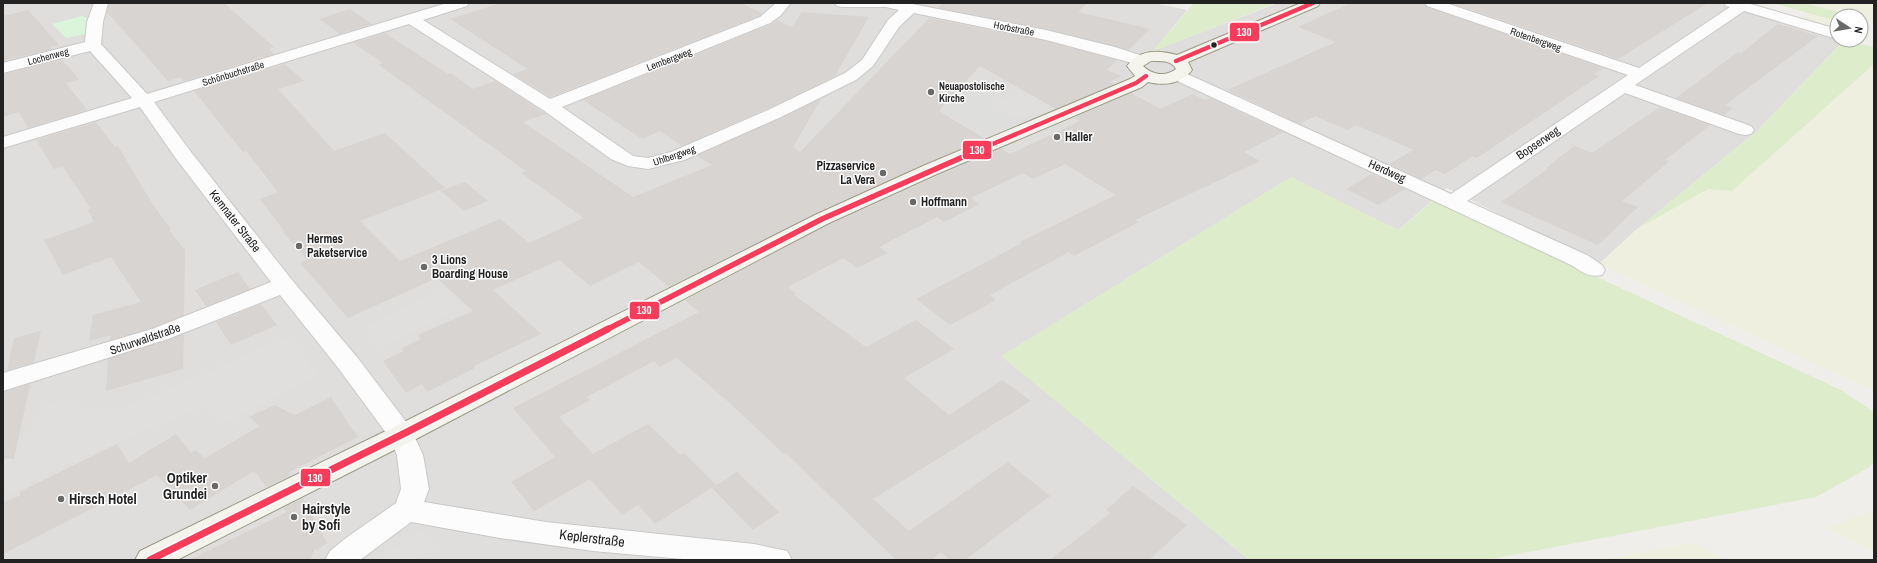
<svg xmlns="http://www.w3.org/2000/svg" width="1877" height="563" font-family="'Archivo Narrow',sans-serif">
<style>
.residential{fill:#dfdedc}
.religious{fill:#dededc}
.farmland{fill:#efefdf}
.grass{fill:#ddeccb}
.park{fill:#daf5da}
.parking{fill:#e0dfde}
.building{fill:#d7d4d2}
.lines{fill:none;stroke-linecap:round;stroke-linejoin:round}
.minor-casing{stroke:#c9c8c7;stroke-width:2}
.secondary-casing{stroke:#999a82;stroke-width:2}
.minor{fill:#fdfcfc;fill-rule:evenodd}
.secondary{fill:#f4f4ed;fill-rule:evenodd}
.bus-1-far2-casing{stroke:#fff;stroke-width:6}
.bus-1-far1-casing{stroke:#fff;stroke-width:8}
.bus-1-casing{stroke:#fff;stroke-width:10}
.bus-1-far2{stroke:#f83c5a;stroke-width:4.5}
.bus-1-far1{stroke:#f83c5a;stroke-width:5.5}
.bus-1{stroke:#f83c5a;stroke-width:7}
.bus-dot{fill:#222;stroke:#fff;stroke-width:1.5}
.poi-dot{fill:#6a6968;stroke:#fff;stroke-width:1.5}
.labels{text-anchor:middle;stroke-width:3;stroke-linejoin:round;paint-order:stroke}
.far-street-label{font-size:10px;fill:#222;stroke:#fff}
.far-poi-label{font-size:10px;font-weight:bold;fill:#222;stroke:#fff;text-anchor:start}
.poi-label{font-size:12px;font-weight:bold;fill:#222;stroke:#fff;text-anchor:start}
.street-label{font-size:12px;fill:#222;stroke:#fff}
.near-poi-label{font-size:14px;font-weight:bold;fill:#222;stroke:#fff;text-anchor:start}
.near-street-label{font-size:14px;fill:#222;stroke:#fff}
.line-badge{stroke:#fff;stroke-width:1.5}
.badge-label{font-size:11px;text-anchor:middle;font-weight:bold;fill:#fff}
</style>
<rect width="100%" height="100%" fill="#f0eeeb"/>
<path class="residential" d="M3,3H1154L1187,10L1153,51L1278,3H1757L1751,7L1837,31V40H1844L1758,130L1637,229L1599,264L1447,188L1398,230L1291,177L1002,356L1249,560H3Z"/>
<path class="religious" d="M885,58L929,66L971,80L995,99L987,102L1018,119L990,132L957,114L950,117L916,111L859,84Z"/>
<path class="farmland" d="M1805,3H1874V22L1861,19V16H1852Z
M1807,13L1837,21V31L1798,20Z
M1874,64V391L1599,264L1637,229L1708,189L1732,191Z
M1874,510V552L1825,528Z
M1695,543L1726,560H1601L1645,551Z"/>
<path class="grass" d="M1194,3H1275L1152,52Z
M1773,3H1805L1852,16H1837V21Z
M1844,40L1874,47V64L1732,191L1708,189L1637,229L1758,130Z
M1291,177L1398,230L1433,201L1841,390L1874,412V462L1868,468L1816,497L1487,560H1249L1001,356Z"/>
<path class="park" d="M82,16L89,18L86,34L66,38L52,24Z"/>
<path class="parking" d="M1021,93L1047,107L1018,119L992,104Z
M436,294L451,295L463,307L381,347L365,327Z
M288,337L317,375L223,423L207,405L121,440L3,495V440L36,429L43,405L121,410Z
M423,531L436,548L415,560H377L376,558Z"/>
<path class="building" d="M109,3H224L274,47L269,49L274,54L184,81L180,77L168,81L107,12Z
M501,3H741L762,13L759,16L550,97L513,74L528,69L450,19Z
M943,3H1087L1078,12L1150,29L1128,50L1046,29L938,8Z
M1351,3H1424L1427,7L1604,68L1594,74L1599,76L1477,158L1473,156L1445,174L1436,170L1421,179L1389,164L1414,150L1356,125L1347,130L1315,116L1300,124L1227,90L1336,42L1298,27Z
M1451,3H1708L1618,59Z
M350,9L372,24L340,34L319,19Z
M28,10L59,45L50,47L52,49L3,61V16Z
M802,12L869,17L835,76L767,109L682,146L660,131L642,139L583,100L771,24L777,20L792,27Z
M929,18L1046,41L1117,60L1107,70L1122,76L1109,82L1114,84L1056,109L980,66L939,111L985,139L814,214L669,287L639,262L590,286L559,260L493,290L541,334L474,366L475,368L427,392L422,384L406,393L383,361L404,351L402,348L421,339L418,335L473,311L437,278L348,318L300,263L307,260L283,232L284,231L260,199L278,192L246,151L243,152L194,91L285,64L304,81L278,89L334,151L385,133L445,188L360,221L400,261L500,219L529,243L584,218L521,173L526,171L379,65L383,63L353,43L385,33L448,74L451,73L473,89L495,81L546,114L523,122L633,197L712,165L697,156L821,99L793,147L800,152Z
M1778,24L1818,36L1725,105L1733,108L1724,115L1676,98L1738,52L1741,53Z
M62,60L79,79L66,83L87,110L28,128L19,112L3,117V74Z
M1131,93L1160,109L1193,94L1205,100L1210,98L1283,132L1244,152L1260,161L1135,220L1139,222L1074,256L1069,252L990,295L996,300L950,325L916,299L1022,243L1020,242L1116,195L1065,164L1033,179L1023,173L971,198L979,204L944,222L937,217L879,247L887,253L857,268L843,258L788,287L796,294L794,295L866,347L916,320L954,349L904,378L949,415L1002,380L1031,401L873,499L909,531L1008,462L1050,496L965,560H949L941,552L931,560H896L786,453L784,454L731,404L677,358L660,367L654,361L587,397L590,400L559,417L593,454L648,424L680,455L684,453L716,485L655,524L638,505L622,515L590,479L534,511L511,482L555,457L513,408L699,312L685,300L830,224L1001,148L1010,154L1080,121L1073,118Z
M1660,107L1710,125L1665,160L1670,161L1622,201L1638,207L1598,245L1501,202L1548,169L1546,168L1574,146L1592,153Z
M96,122L115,147L118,146L153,205L171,229L169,230L185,250L184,315L152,328L110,340L111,335L89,341L93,315L141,302L111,257L63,275L44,240L94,222L88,210L91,209L63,167L54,169L36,140Z
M1372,174L1405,189L1378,205L1346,189Z
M465,182L488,201L464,211L441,191Z
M238,272L250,289L206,306L195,290Z
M261,304L277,325L231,345L216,322Z
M41,331L34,362L7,370L14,338Z
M184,334L183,369L106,391L108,359Z
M30,384L14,459L3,458V392Z
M331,397L344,417L358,437L289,472L291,476L267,487L254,471L190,510L157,475L3,554V503L21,495L19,492L117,444L129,463L176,434L191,453L195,450L205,458L260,426L249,417L274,405L295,415Z
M737,472L779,512L753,530L712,488Z
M1133,486L1187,525L1149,560H1050L1110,513L1106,510Z
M303,498L327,543L317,550L315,548L310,560H189L287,512L283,508Z"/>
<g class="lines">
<g class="minor-casing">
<path id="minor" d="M94,3H108L103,22L101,44L147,94L447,3H469L467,6L423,20L550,99L760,17L776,3H791L780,16L770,23L562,107L633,156L648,158L671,152L768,110L845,73L862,60L888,20L899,10L886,7H842L837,6L835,3H907L1046,30L1115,47L1146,57L1148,60L1146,63L1140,65L1046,40L914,13L899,27L873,66L856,80L781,117L684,160L648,169L628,166L611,159L543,110L409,24L154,102L191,152L292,280L357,357L410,427L423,455L429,489L424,502L546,522L754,544L787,551L792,560H694L593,551L500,538L411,522L360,560H325L330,551L346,538L396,503L401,489L397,455L389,437L339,369L280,295L168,339L3,391V373L152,329L271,282L177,160L140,107L3,148V137L132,98L90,51L3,73V63L85,42L87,22Z
M1425,3H1446L1639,68L1730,7L1726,6L1724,3H1747L1837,29V39L1744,11L1635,85L1751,126L1754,130L1751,134L1745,135L1739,134L1625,93L1467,201L1587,255L1602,265L1605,270L1602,275C1589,278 1582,272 1571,265L1173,79L1171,76L1173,73L1179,71L1185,73L1451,194L1628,75L1427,6Z"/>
</g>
<g class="secondary-casing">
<path id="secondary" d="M1301,3H1320L1318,6L1188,62L1192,70C1182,84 1164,86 1148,82L1142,87L937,174L829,223L416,439L177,560H135L140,551L398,425L815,215L923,166L1130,79L1135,76L1127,66C1139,49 1158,50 1177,55ZM1151,61C1160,61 1172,60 1176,69C1166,77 1152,75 1143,66Z"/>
</g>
<use href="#minor" class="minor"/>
<use href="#secondary" class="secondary"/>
<g class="bus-1-far2-casing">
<path id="bus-1-far2" d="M1176,61L1313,3
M988,146L1136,83L1146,76"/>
</g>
<g class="bus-1-far1-casing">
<path id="bus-1-far1" d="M606,330L822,219L990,145"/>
</g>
<g class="bus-1-casing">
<path id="bus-1" d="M150,560L407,432L608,329"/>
</g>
<use href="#bus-1-far2" class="bus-1-far2"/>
<use href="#bus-1-far1" class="bus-1-far1"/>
<use href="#bus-1" class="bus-1"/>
</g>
<circle class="bus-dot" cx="1214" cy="45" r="3.5"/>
<g class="poi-dot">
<circle cx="931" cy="92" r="4"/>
<circle cx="1057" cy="137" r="4"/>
<circle cx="883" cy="173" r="4"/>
<circle cx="913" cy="202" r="4"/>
<circle cx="299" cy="246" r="4"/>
<circle cx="424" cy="267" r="4"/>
<circle cx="215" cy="486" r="4"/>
<circle cx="61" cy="499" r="4"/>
<circle cx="294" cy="517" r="4"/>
</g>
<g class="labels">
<g class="far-street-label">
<text transform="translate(1014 28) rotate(11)" y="4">Horbstraße</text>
<text transform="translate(1536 39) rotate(19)" y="4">Rotenbergweg</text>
<text transform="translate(48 56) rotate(-15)" y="4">Lochenweg</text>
<text transform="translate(669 59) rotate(-21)" y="4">Lembergweg</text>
<text transform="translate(233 73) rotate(-17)" y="4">Schönbuchstraße</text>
<text transform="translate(674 155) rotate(-19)" y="4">Uhlbergweg</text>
</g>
<g class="far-poi-label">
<text x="939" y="90">Neuapostolische<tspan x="939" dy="12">Kirche</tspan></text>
</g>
<g class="poi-label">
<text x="1065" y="141">Haller</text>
<text x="875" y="170" text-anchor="end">Pizzaservice<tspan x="875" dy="14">La Vera</tspan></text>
<text x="921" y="206">Hoffmann</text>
<text x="307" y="243">Hermes<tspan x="307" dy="14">Paketservice</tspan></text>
<text x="432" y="264">3 Lions<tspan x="432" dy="14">Boarding House</tspan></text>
</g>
<g class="street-label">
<text transform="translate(1538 143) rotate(-34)" y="4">Bopserweg</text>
<text transform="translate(1387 171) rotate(24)" y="4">Herdweg</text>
<text transform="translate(235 221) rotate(52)" y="4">Kemnater Straße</text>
<text transform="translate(145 339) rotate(-19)" y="4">Schurwaldstraße</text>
</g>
<g class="near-poi-label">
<text x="207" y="483" text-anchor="end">Optiker<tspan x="207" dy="16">Grundei</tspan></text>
<text x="69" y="504">Hirsch Hotel</text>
<text x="302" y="514">Hairstyle<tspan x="302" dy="16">by Sofi</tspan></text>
</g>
<g class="near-street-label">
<text transform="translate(592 538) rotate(7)" y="5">Keplerstraße</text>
</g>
</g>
<g class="line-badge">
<rect x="1229" y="22" width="31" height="20" rx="4" fill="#f83c5a"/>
<rect x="962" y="140" width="30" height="20" rx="4" fill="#f83c5a"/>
<rect x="629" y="301" width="31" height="19" rx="4" fill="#f83c5a"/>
<rect x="300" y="468" width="31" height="19" rx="4" fill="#f83c5a"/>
</g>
<g class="badge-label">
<text x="1244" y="36">130</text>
<text x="977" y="154">130</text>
<text x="644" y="314">130</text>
<text x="315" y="482">130</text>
</g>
<rect width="1877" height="563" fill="none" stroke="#222222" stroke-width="8"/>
<g transform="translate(1849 28) rotate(102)"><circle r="19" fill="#ffffff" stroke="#a7a7a7"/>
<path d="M0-3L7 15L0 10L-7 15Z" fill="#6a6968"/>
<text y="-6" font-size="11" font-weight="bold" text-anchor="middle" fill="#222222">N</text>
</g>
</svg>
